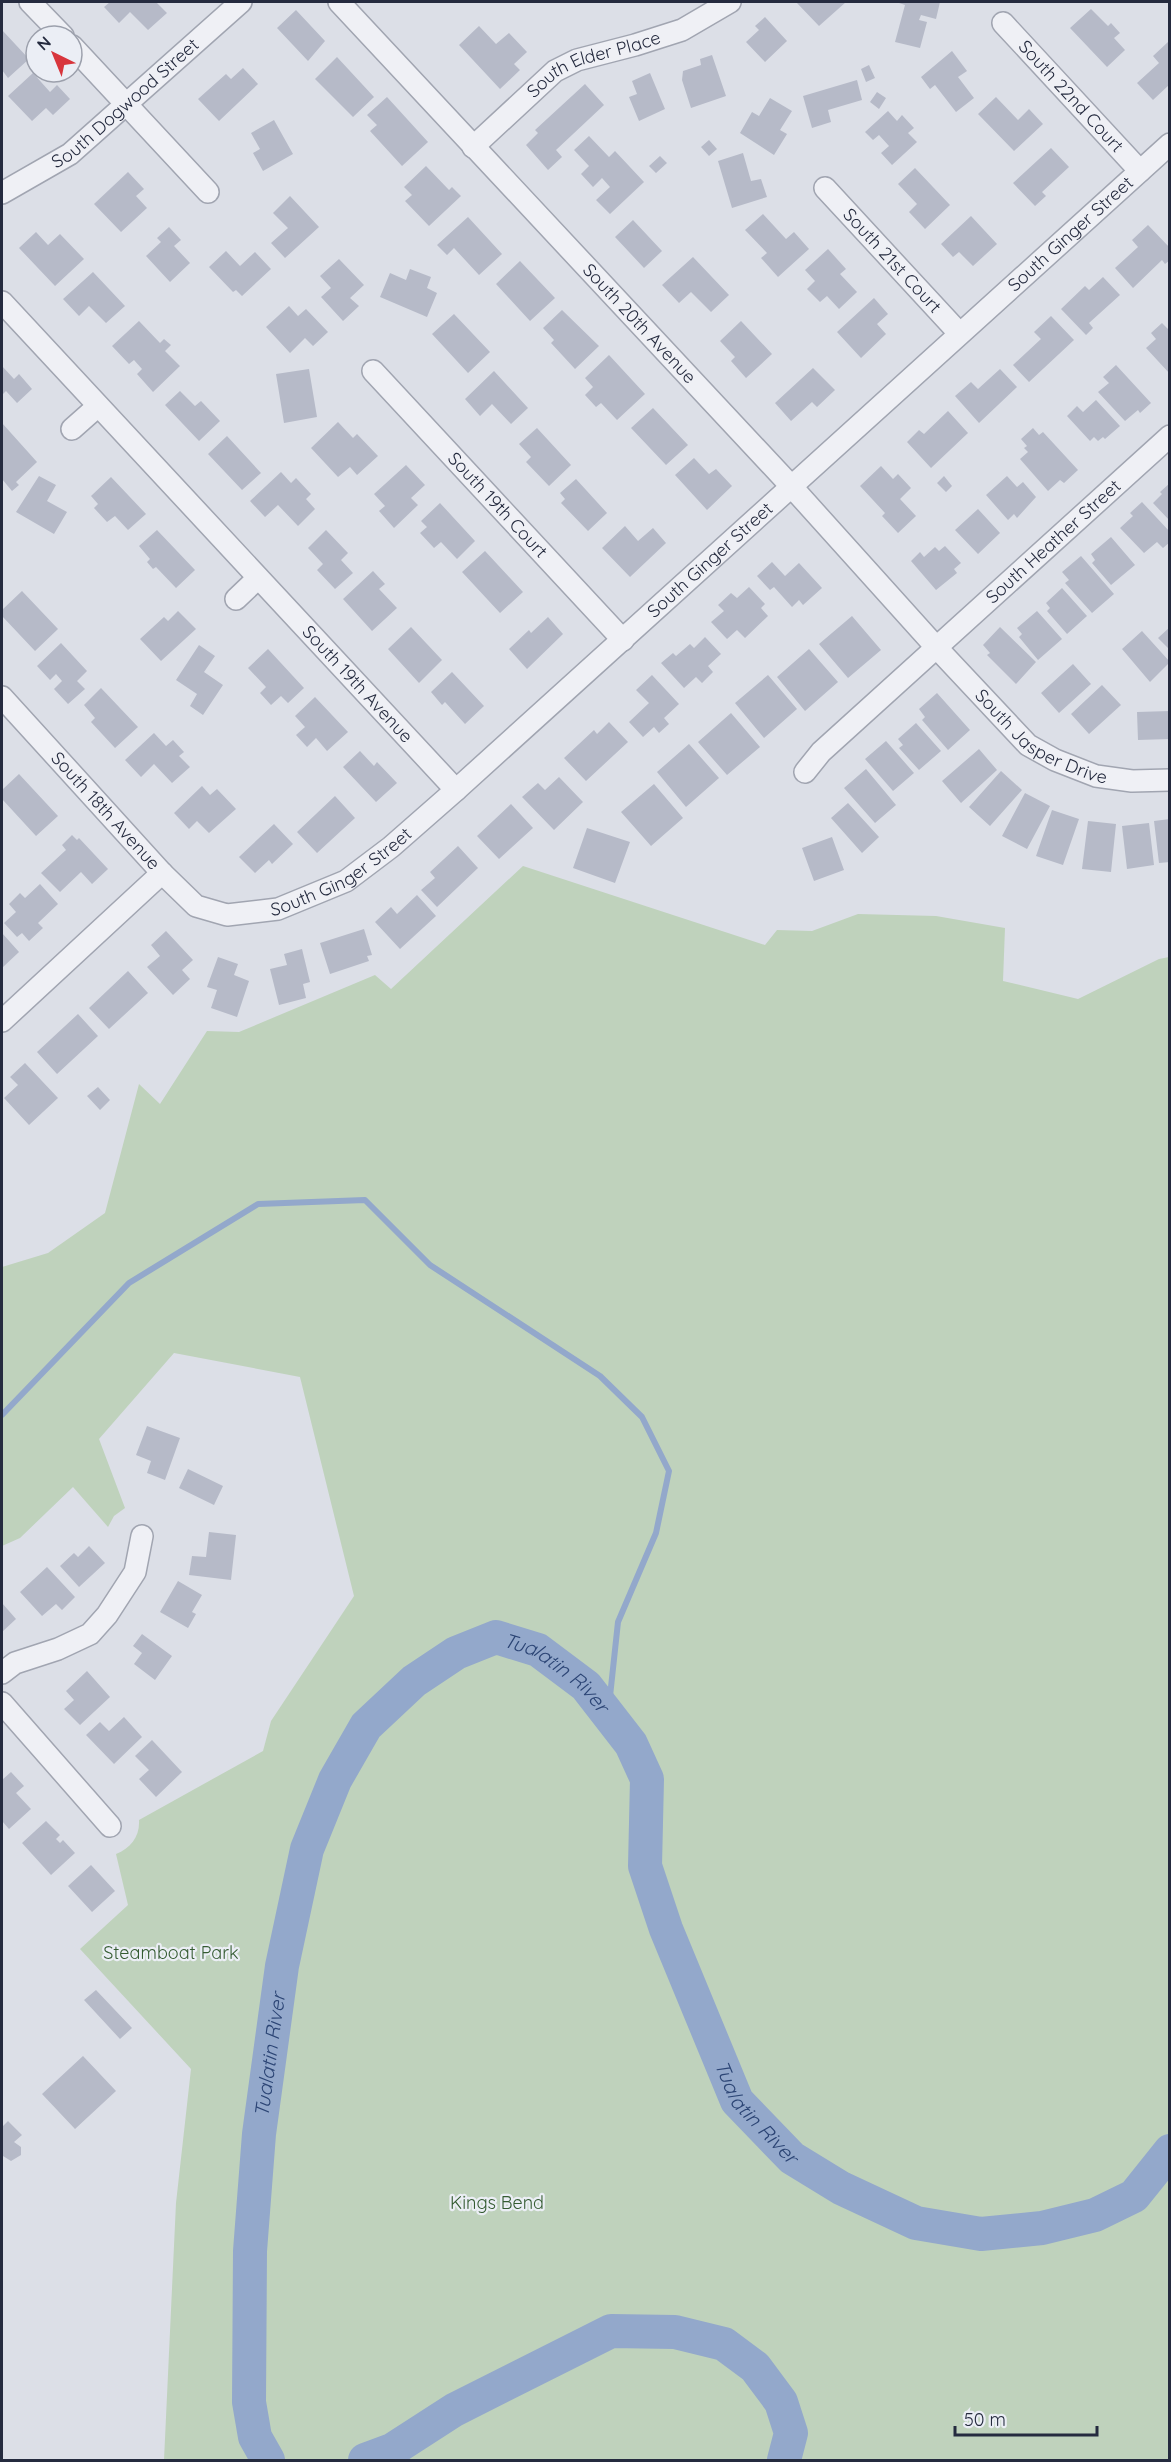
<svg xmlns="http://www.w3.org/2000/svg" width="1171" height="2462" font-family="Quicksand,sans-serif">
<style>
.green{fill:#bfd2bc}
.lines{fill:none;stroke-linecap:round;stroke-linejoin:round}
.stream{stroke:#93a8cb;stroke-width:6}
.river{stroke:#93a8cb;stroke-width:34}
.building{fill:#b6bac8}
.street-casing{stroke:#a1a5b1;stroke-width:24}
.street{stroke:#eff0f5;stroke-width:21}
.labels{text-anchor:middle;stroke-width:4.5;stroke-linejoin:round;paint-order:stroke}
.street-label{font-size:18px;fill:#252b3f;stroke:#ebeef5}
.park-label{font-size:18px;fill:#345b31;stroke:#ebeef5}
.water-label{font-size:20px;font-style:italic;fill:#2c4575;stroke:#ebeef5}
</style>
<rect width="100%" height="100%" fill="#dcdfe7"/>
<path class="green" d="M523,866L765,945L777,930L812,931L858,914L936,916L1005,928L1003,981L1078,999L1159,959L1169,957V2460H164L176,2203L191,2069L80,1949L128,1905L116,1854C131,1848 140,1836 139,1820L263,1751L271,1721L354,1596L300,1377L174,1353L99,1439L125,1508L114,1516L108,1527L73,1487L20,1538L2,1546V1267L48,1253L105,1213L139,1084L160,1104L207,1031L239,1032L375,975L391,989Z"/>
<g class="lines">
<path class="stream" d="M2,1415L129,1283L258,1204L365,1200L430,1265L600,1376L642,1417L669,1471L656,1533L618,1622L608,1715"/>
<g class="river">
<path id="s1" d="M268,2460L255,2437L249,2402L250,2251L259,2134L282,1966L307,1849L335,1780L366,1726L414,1681L456,1653L496,1637L538,1650L586,1686L631,1744L647,1779L645,1866L666,1929L737,2101L792,2158L841,2188L916,2223L981,2234L1042,2228L1095,2215L1134,2196L1170,2151"/>
<path d="M365,2460L392,2450L454,2410L611,2331L675,2332L724,2344L755,2367L781,2402L791,2433L784,2460"/>
</g>
</g>
<path class="building" d="M110,2H156L167,13L148,30L130,12L119,23L104,7Z
M796,2H846L819,26Z
M900,2H940L936,19L921,15L919,20L927,22L920,48L895,42L905,5L899,3Z
M1091,9L1108,26L1111,23L1120,33L1114,38L1125,50L1107,67L1070,28Z
M296,10L325,41L308,61L277,28Z
M765,17L787,41L765,62L746,42L759,30L755,26Z
M479,26L496,44L509,33L527,52L514,64L520,70L500,89L459,45Z
M2,30L29,59L8,78L2,70Z
M1168,42L1170,44V84L1153,100L1137,83L1159,63L1153,56Z
M952,51L967,71L958,77L974,98L956,112L935,85L930,89L921,77Z
M712,55L726,96L691,108L682,80L683,71L701,65L700,59Z
M337,57L374,97L353,117L315,79Z
M869,65L875,78L866,82L861,69Z
M243,68L258,84L219,121L198,99L226,74L231,79Z
M33,73L50,92L57,85L70,99L53,115L46,108L32,121L8,96Z
M650,73L665,109L639,121L629,97L637,94L632,81Z
M857,80L862,100L828,110L831,122L812,128L803,96Z
M585,84L604,105L556,150L562,157L548,170L526,145L538,133L535,130Z
M877,92L886,98L879,109L870,102Z
M387,97L428,142L402,166L370,131L377,125L367,115Z
M996,97L1018,120L1029,109L1043,124L1014,151L978,114Z
M770,98L792,111L780,130L787,134L774,155L740,133L752,112L759,116Z
M888,111L897,121L902,115L914,128L908,133L917,142L892,165L881,153L889,146L879,135L873,140L865,132Z
M274,120L293,154L263,171L253,153L260,149L251,133Z
M589,136L609,157L615,151L644,182L610,214L596,200L610,187L602,178L593,187L581,174L589,166L574,150Z
M709,140L717,149L709,156L701,147Z
M1051,148L1069,167L1042,192L1046,196L1035,206L1013,183Z
M743,153L751,181L761,179L767,197L732,208L718,161Z
M660,156L667,163L656,173L649,166Z
M426,166L449,190L452,187L461,196L429,226L405,201L412,195L404,187Z
M915,168L950,205L925,229L909,212L917,204L898,184Z
M128,172L144,189L136,196L147,208L121,232L94,204Z
M290,196L319,227L285,258L271,243L288,228L273,213Z
M763,214L786,239L794,232L809,249L778,277L761,258L767,253L745,230Z
M971,216L997,244L973,266L959,252L953,257L941,244Z
M468,217L502,254L479,275L454,248L447,255L437,245Z
M633,220L662,251L644,268L615,237Z
M1148,225L1170,248V260L1165,264L1162,260L1133,288L1115,268L1138,247L1132,240Z
M169,227L181,240L174,246L190,263L170,282L146,256L161,242L157,238Z
M36,232L48,245L60,234L84,259L55,286L19,248Z
M828,249L846,269L840,274L857,292L839,309L827,296L820,302L807,289L815,281L805,270Z
M226,251L240,266L255,252L271,269L242,296L236,290L233,292L209,267Z
M693,257L729,295L711,312L691,292L679,303L662,285Z
M339,259L364,285L350,298L359,306L343,321L321,297L331,288L320,276Z
M520,261L555,298L530,321L496,284Z
M410,269L431,277L427,288L437,293L427,317L380,297L390,273L406,280Z
M93,272L125,306L106,323L89,306L79,316L63,299Z
M1103,277L1120,295L1089,323L1093,328L1086,335L1061,309L1085,286L1089,290Z
M874,298L888,314L877,324L886,334L861,358L837,332Z
M289,306L298,316L306,309L328,332L313,346L305,338L290,353L266,327Z
M562,310L599,346L575,369L551,343L554,340L543,328Z
M454,314L490,352L468,373L432,334Z
M1051,316L1074,340L1029,382L1013,365L1041,339L1034,332Z
M139,321L160,343L164,339L171,345L165,351L180,366L153,392L137,374L142,369L134,360L129,364L112,346Z
M741,321L772,354L746,378L731,361L735,357L720,341Z
M1162,323L1168,329L1170,328V374L1146,348L1156,339L1151,333Z
M609,355L645,394L617,420L601,403L596,407L585,395L593,387L585,378Z
M1116,365L1151,403L1140,413L1138,410L1125,421L1098,392L1109,383L1103,377Z
M2,366L14,379L19,374L32,389L17,403L6,391L2,395Z
M813,368L835,390L817,407L812,402L791,421L775,403Z
M309,369L317,417L284,423L276,374Z
M1000,369L1017,387L979,423L955,396L971,382L978,389Z
M494,371L528,408L511,424L492,404L480,416L465,399Z
M180,391L195,406L201,401L220,421L199,441L165,405Z
M1096,400L1120,426L1105,439L1103,437L1098,441L1094,437L1090,441L1067,416L1077,406L1083,412Z
M653,408L688,445L666,465L631,428Z
M948,411L968,433L931,468L907,442L919,430L924,434Z
M338,422L353,438L357,434L378,456L357,475L350,467L338,477L311,448Z
M2,423L37,462L16,482L19,485L12,491L2,479Z
M537,428L571,465L549,486L526,462L531,457L519,444Z
M1033,428L1039,435L1043,432L1078,470L1064,483L1060,480L1048,491L1020,459L1028,452L1024,448L1027,446L1021,439Z
M227,436L261,473L242,490L208,454Z
M694,458L709,474L716,469L732,486L707,510L675,475Z
M406,465L425,485L411,498L418,505L394,528L379,511L385,506L374,494Z
M881,466L893,479L898,474L911,488L900,499L916,516L898,533L882,516L885,513L860,486Z
M281,472L291,483L296,478L311,494L306,499L315,509L298,526L278,505L265,517L250,501Z
M39,476L56,485L47,501L67,512L54,534L16,512Z
M944,476L952,486L946,492L937,483Z
M1007,476L1017,487L1023,482L1036,497L1017,518L1014,514L1008,520L986,495Z
M111,477L146,514L128,530L115,516L107,522L94,508L98,504L91,496Z
M576,479L607,513L588,531L561,503L565,499L560,493Z
M1170,483V521L1153,503L1162,494L1160,492Z
M1142,502L1170,532V542L1163,548L1157,542L1144,553L1120,528L1133,516L1130,513Z
M440,503L475,541L457,559L441,542L434,548L420,533L427,527L421,521Z
M978,509L1000,533L978,554L955,530Z
M625,526L638,541L653,528L666,543L630,577L602,548Z
M157,530L195,570L176,588L156,567L153,569L147,562L150,559L139,546Z
M326,530L348,553L341,560L353,573L335,589L317,570L323,564L308,548Z
M1111,537L1135,565L1111,585L1092,563L1095,560L1091,554Z
M945,546L961,563L954,569L957,573L936,590L911,561L920,552L924,557L935,547L939,551Z
M485,551L523,592L500,613L462,572Z
M1081,556L1114,594L1092,613L1065,583L1069,580L1062,572Z
M772,562L785,576L799,563L822,588L803,605L799,600L792,607L774,587L770,590L757,576Z
M373,571L385,584L379,589L397,608L372,631L343,599Z
M749,587L765,604L761,608L768,616L745,638L737,630L727,639L711,622L724,611L718,605L731,593L737,598Z
M1062,588L1087,616L1067,634L1047,611L1050,608L1046,603Z
M22,591L58,629L35,651L2,616V610Z
M178,611L196,629L161,661L140,639L164,617L168,621Z
M1037,611L1062,639L1038,660L1019,637L1022,634L1017,628Z
M852,616L881,650L848,678L819,644Z
M548,617L563,634L527,669L509,649L529,630L531,633Z
M411,627L442,660L419,683L388,649Z
M1000,627L1036,662L1016,684L987,655L990,653L983,645Z
M1170,627V650L1158,638Z
M1142,631L1170,662L1150,682L1122,649Z
M705,637L721,654L708,666L713,672L702,683L696,677L684,688L661,663L673,653L676,656L690,644L694,648Z
M61,643L87,671L77,681L85,689L68,704L54,689L62,681L56,674L50,680L37,666Z
M199,645L215,656L204,672L223,685L203,715L190,706L197,694L176,680Z
M268,649L304,688L288,703L281,696L271,705L260,693L266,687L248,668Z
M809,649L838,682L805,711L777,677Z
M1073,664L1091,684L1059,713L1041,693Z
M452,672L484,706L465,724L445,702L442,705L431,692Z
M652,675L679,704L664,718L669,724L659,733L654,727L643,737L629,722L649,703L636,690Z
M768,675L797,709L764,738L735,703Z
M1102,685L1121,705L1089,734L1071,714Z
M101,688L138,727L115,748L91,722L95,718L84,705Z
M937,693L970,730L948,750L922,720L925,717L919,709Z
M315,697L348,732L327,751L316,738L307,747L296,735L305,727L295,716Z
M1170,711V739L1138,740L1137,712Z
M731,713L760,747L727,775L698,742Z
M609,722L628,742L586,781L564,758L594,730L597,734Z
M916,723L941,751L919,770L899,748L903,745L898,739Z
M154,733L166,746L173,740L184,752L179,756L190,767L172,783L154,764L141,777L125,760Z
M886,741L914,773L893,791L865,759Z
M689,744L719,778L686,807L657,772Z
M979,749L997,770L961,803L942,781Z
M360,751L374,766L377,762L397,783L376,802L343,767Z
M866,769L896,805L875,823L844,788Z
M1001,771L1022,790L990,826L969,807Z
M19,774L58,816L36,836L2,799V790Z
M559,777L583,802L554,830L522,797L538,783L545,790Z
M654,784L683,818L651,846L621,812Z
M202,786L210,795L217,789L236,809L209,833L197,821L189,829L174,813Z
M1025,793L1050,806L1027,849L1002,836Z
M335,796L355,818L317,853L297,832Z
M848,803L879,837L862,853L831,818Z
M511,804L533,828L499,859L477,836Z
M1052,810L1079,819L1063,865L1036,856Z
M1170,819V862L1159,863L1154,821Z
M1088,821L1116,824L1111,872L1082,869Z
M1149,823L1154,865L1127,869L1122,826Z
M274,824L293,844L272,864L269,860L255,873L239,857Z
M587,828L630,842L615,883L573,868Z
M72,835L77,840L79,838L108,869L92,884L81,872L60,892L41,873L66,850L62,845Z
M832,837L844,870L814,881L802,848Z
M458,846L478,868L437,907L421,890L435,878L430,872Z
M40,884L58,904L38,923L43,928L29,941L22,933L17,937L4,923L16,912L9,904L20,893L25,898Z
M417,895L436,916L400,949L375,922L391,907L397,914Z
M364,929L372,955L367,956L369,961L330,974L320,943Z
M166,931L193,960L182,970L190,979L173,995L147,967L160,956L151,945Z
M2,933L19,952L2,968Z
M302,949L310,982L303,984L306,998L279,1005L270,969L287,965L284,954Z
M218,957L238,964L234,975L249,981L237,1017L211,1008L217,990L207,987Z
M128,971L148,993L109,1029L89,1008Z
M78,1014L98,1036L57,1074L37,1052Z
M25,1063L58,1098L29,1125L4,1098L18,1085L10,1077Z
M98,1087L110,1100L100,1110L87,1096Z
M147,1426L180,1438L165,1480L147,1473L151,1461L136,1455Z
M188,1469L223,1486L214,1505L179,1488Z
M209,1532L236,1535L231,1580L189,1575L192,1556L206,1557Z
M89,1546L105,1563L79,1587L60,1566L74,1553L78,1557Z
M47,1567L75,1597L62,1610L56,1604L42,1616L20,1592Z
M178,1581L202,1595L192,1612L196,1614L188,1628L160,1612Z
M2,1603L16,1619L2,1632Z
M142,1634L172,1656L155,1680L134,1664L142,1653L133,1646Z
M87,1671L110,1697L80,1725L64,1709L74,1700L66,1691Z
M124,1717L142,1737L114,1764L86,1735L100,1722L109,1731Z
M152,1740L182,1772L156,1797L139,1779L149,1770L135,1756Z
M11,1772L24,1786L16,1793L31,1809L9,1829L2,1821V1780Z
M46,1821L60,1835L56,1839L60,1843L63,1840L75,1853L51,1875L22,1843Z
M91,1865L115,1891L92,1912L68,1886Z
M96,1990L132,2028L120,2039L84,2000Z
M83,2056L116,2091L75,2129L42,2094Z
M8,2121L22,2135L14,2142L21,2147V2155L11,2161L3,2156L2,2149V2127Z"/>
<g class="lines">
<g class="street-casing">
<g id="street">
<path d="M30,2L63,36"/>
<path id="s2" d="M339,2L791,486L936,647L1028,745L1055,760L1096,776L1132,781L1170,780"/>
<path id="s3" d="M1003,23L1140,171"/>
<path d="M72,46L208,192"/>
<path id="s4" d="M473,147L555,71L577,60L635,45L682,30L730,2"/>
<path id="s5" d="M825,188L959,333"/>
<path id="s6" d="M2,193L70,154L241,2"/>
<path id="s7" d="M2,302L456,790"/>
<path id="s8" d="M373,371L623,640"/>
<path d="M72,429L98,406"/>
<path d="M236,599L258,578"/>
<path id="s9" d="M2,697L162,873L196,906L227,915L278,909L346,881L391,847L456,790L1170,144"/>
<path id="s10" d="M805,772L821,752L1170,436"/>
<path d="M2,1021L162,873"/>
<path d="M2,1673L15,1663L58,1649L90,1634L107,1615L135,1572L142,1536"/>
<path d="M2,1703L110,1826"/>
</g>
</g>
<use href="#street" class="street"/>
</g>
<g class="labels">
<g class="street-label">
<text dy="6" stroke="none"><textPath href="#s4" startOffset="150">South Elder Place</textPath></text>
<text dy="6" stroke="none"><textPath href="#s3" startOffset="100">South 22nd Court</textPath></text>
<text dy="6" stroke="none"><textPath href="#s6" startOffset="153">South Dogwood Street</textPath></text>
<text dy="6" stroke="none"><textPath href="#s9" startOffset="1414">South Ginger Street</textPath></text>
<text dy="6" stroke="none"><textPath href="#s5" startOffset="99">South 21st Court</textPath></text>
<text dy="6" stroke="none"><textPath href="#s2" startOffset="440">South 20th Avenue</textPath></text>
<text dy="6" stroke="none"><textPath href="#s8" startOffset="183">South 19th Court</textPath></text>
<text dy="6" stroke="none"><textPath href="#s10" startOffset="339">South Heather Street</textPath></text>
<text dy="6" stroke="none"><textPath href="#s9" startOffset="928">South Ginger Street</textPath></text>
<text dy="6" stroke="none"><textPath href="#s7" startOffset="522">South 19th Avenue</textPath></text>
<text dy="6" stroke="none"><textPath href="#s2" startOffset="1020">South Jasper Drive</textPath></text>
<text dy="6" stroke="none"><textPath href="#s9" startOffset="154">South 18th Avenue</textPath></text>
<text dy="6" stroke="none"><textPath href="#s9" startOffset="442">South Ginger Street</textPath></text>
</g>
<g class="park-label">
<text x="171" y="1959">Steamboat Park</text>
<text x="497" y="2209">Kings Bend</text>
</g>
<g class="water-label">
<text dy="7" stroke="none"><textPath href="#s1" startOffset="987">Tualatin River</textPath></text>
<text dy="7" stroke="none"><textPath href="#s1" startOffset="410">Tualatin River</textPath></text>
<text dy="7" stroke="none"><textPath href="#s1" startOffset="1491">Tualatin River</textPath></text>
</g>
</g>
<rect width="1171" height="2462" fill="none" stroke="#252b3f" stroke-width="6"/>
<g transform="translate(54 54) rotate(317)"><circle r="28" fill="#ebeef5" stroke="#9ca0ac" stroke-width="1.5"/>
<path d="M0-4.5L10 22L0 15L-10 22Z" fill="#d8353c"/>
<text y="-9" font-size="16" font-weight="bold" text-anchor="middle" fill="#252b3f">N</text>
</g>
<path d="M955 2426v9h142v-9" fill="none" stroke="#252b3f" stroke-width="3"/>
<text x="964" y="2426" font-size="18" fill="#252b3f" stroke="#ebeef5" stroke-width="4.5" paint-order="stroke">50 m</text>
</svg>
